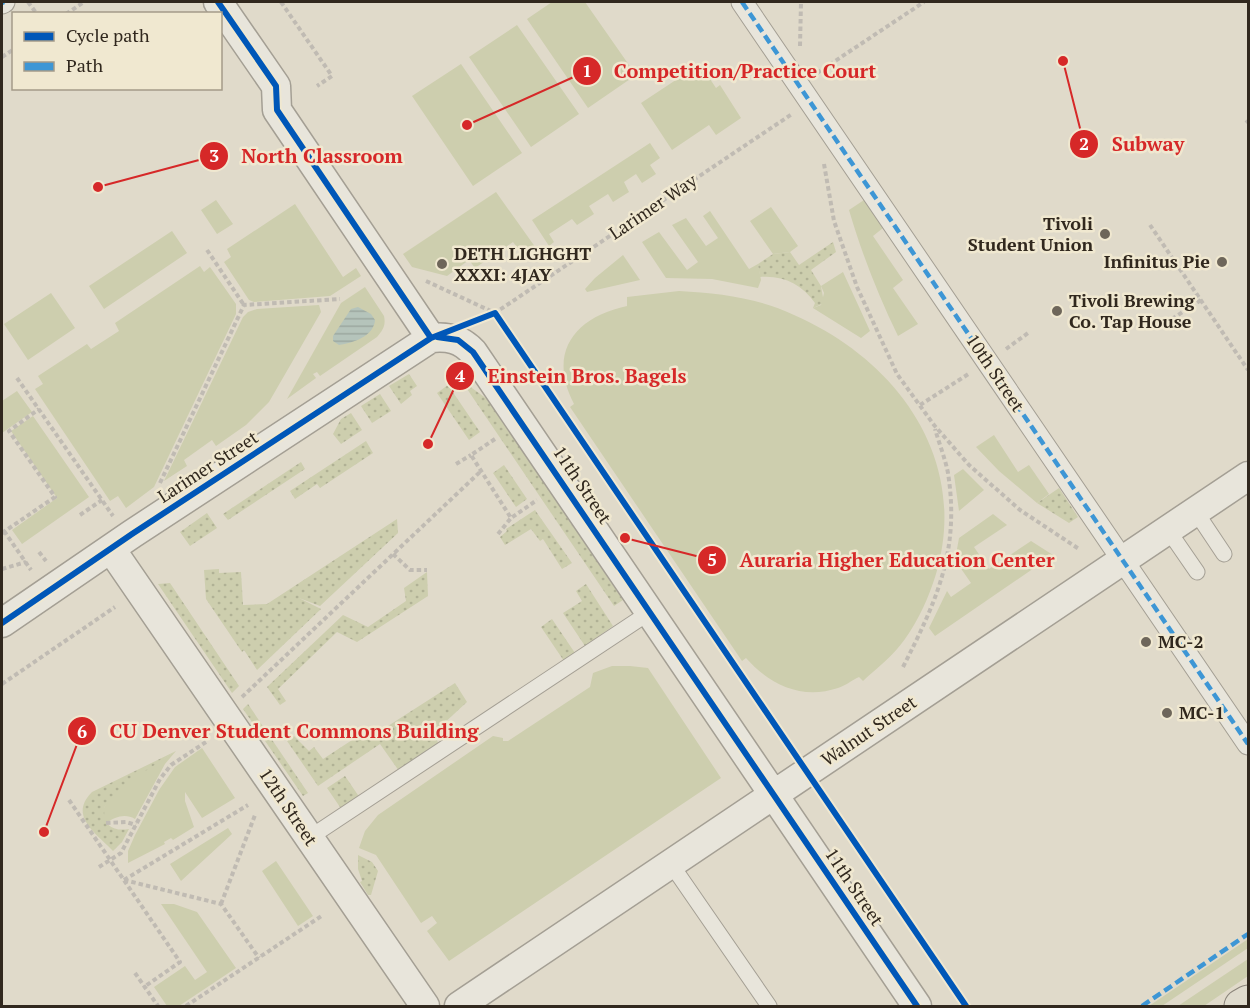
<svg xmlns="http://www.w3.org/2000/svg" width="1250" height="1008" font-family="'PT Serif',serif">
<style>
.grass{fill:#cdceae}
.garden{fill:url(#garden-dots)}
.water{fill:url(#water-rules)}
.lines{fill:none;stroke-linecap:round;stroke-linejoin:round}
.service-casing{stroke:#a49f94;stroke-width:17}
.pedestrian-casing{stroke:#a49f94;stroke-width:23}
.minor-casing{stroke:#a49f94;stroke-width:31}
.primary-casing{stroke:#8a847a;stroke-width:35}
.path{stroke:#c0bbb3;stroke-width:4;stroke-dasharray:4.5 3;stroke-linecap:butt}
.service{stroke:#e8e5db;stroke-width:15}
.pedestrian{stroke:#e8e5db;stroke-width:21}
.minor{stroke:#e8e5db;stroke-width:28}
.primary{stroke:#dfdbcd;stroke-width:33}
.quiet{stroke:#3d96d5;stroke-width:4.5;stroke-dasharray:9 4.5;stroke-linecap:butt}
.cycleway-casing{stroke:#f0e8d0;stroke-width:10}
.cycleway{stroke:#0057b8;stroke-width:6}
.poi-dot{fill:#6e665a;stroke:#f0e8d0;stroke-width:2}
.labels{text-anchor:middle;stroke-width:5;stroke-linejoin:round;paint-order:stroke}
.street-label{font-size:18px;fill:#31281e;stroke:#f0e8d0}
.poi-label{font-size:18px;font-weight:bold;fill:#31281e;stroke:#f0e8d0;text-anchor:start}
.leader{fill:none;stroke:#d62828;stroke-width:2}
.callout-dot{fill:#d62828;stroke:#f0e8d0;stroke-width:2}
.mark-label{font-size:18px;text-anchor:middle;font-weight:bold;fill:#fff}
.callout-label{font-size:20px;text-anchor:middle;font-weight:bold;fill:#d62828;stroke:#f0e8d0;stroke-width:5;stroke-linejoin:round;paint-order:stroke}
</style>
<defs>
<pattern id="garden-dots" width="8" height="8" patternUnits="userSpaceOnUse" patternTransform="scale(1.5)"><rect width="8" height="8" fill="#cdceae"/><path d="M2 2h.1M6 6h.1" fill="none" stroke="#b0b195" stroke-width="1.8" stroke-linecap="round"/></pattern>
<pattern id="water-rules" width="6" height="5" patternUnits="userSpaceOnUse" patternTransform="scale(1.5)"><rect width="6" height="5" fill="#b5c4bb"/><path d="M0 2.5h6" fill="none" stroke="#9ca8a0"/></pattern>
</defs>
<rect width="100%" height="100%" fill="#e0daca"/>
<path class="grass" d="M552,2H585L636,75L588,108L527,19Z
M517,25L579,114L531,147L469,57Z
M461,64L522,153L473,186L412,96Z
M700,64L716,88L720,85L741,118L716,135L709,125L672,150L641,103Z
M650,143L660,158L650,165L656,174L642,183L636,174L624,182L629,192L613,202L608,194L589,206L594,214L577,225L572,219L549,234L554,242L549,246L532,220Z
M496,192L538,251L526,259L513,242L475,268L469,260L447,276L412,267L403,254Z
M216,200L233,224L217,234L201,210Z
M864,200L883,228L873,236L903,280L893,288L918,324L898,336C878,295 862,254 849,210Z
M295,204L343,277L356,268L361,276L330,296L254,302L249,300L224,262L231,257L227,249Z
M771,207L798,246L790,252L773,254L750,221Z
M710,211L749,269L758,264L761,280L758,288L712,279L666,278L642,242L659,232L687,270L698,262L672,225L686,218L706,246L718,238L703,216Z
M172,231L187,253L104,309L89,286Z
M623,255L640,280L587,292L585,289L595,278Z
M200,266L204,272L210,267L236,304V314L154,487L126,508L118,496L110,501L35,389L43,384L38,376L87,344L91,349L119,331L115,323Z
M843,272L870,331L861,338L813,308L821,305L824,293L821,286Z
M365,287L384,316C386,325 383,330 377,337L320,376L317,372L313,374L316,378L287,399L341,303Z
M679,291C719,293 758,298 794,315C897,360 970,459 936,574C929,597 919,619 905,639C894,655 877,668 863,681L859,677C852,680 845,686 838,688C802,700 770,685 746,658L742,661L570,407L574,404C547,352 575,317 627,306V297Z
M51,293L75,328L28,360L4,324Z
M319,305L321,312L269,402L246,425L216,446L212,440L184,460L187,466L164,481L243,317L248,312L257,309Z
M17,391L32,412L2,433V401Z
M33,416L89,497L22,544L12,530L57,498L11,431Z
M994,435L1018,472L1029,465L1049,494L1037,503L999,471L976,447Z
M963,469L984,490L959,511L954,475Z
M993,514L1007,525L974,547L989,569L1031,541L1053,555L935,636L929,628L947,591L951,597L971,583L955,560L959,538Z
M612,666H630L648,668L721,778L449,961L427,931L437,923L432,916L421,923L376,855L359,848L365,831L378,815L493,736L503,738V741H508L590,687L593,673Z
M202,748L235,798L202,818L185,792V801L194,827L173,840L171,838L164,842L165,844L128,863V851L135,835L159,790L175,767Z
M176,751L165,764L135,819C125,813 115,817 106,823C103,817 102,810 106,804C116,785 157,763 176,751Z
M228,828L232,834L181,881L170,864Z
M276,861L313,916L298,926L262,871Z
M161,904H174L197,912L236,968L179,1006H167L154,987L185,966L195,980L207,972Z
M1248,939V948L1162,1006H1149Z
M1248,959V976L1204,1006H1178Z"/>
<path class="garden" d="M833,242L836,252L811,270L821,286L824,303L813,308L815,303C802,284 783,275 760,277L758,264L773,254L790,252L799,265Z
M409,374L417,386L410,391L412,395L401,404L389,386Z
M461,380L487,399L623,600L614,606Z
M448,385L480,432L469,440L437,393Z
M380,394L391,411L372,423L361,406Z
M351,413L362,430L341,444L333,434L341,419Z
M366,441L373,453L320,488L317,484L295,499L290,491Z
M301,462L305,469L228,520L223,514Z
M504,465L527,499L516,507L493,473Z
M1059,488L1078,517L1069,523L1037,503Z
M535,510L572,563L562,569L543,539L540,541L531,529L505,545L500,537L507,531L506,529Z
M207,513L217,528L190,546L180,532Z
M397,519L398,533L320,606L299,598L321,609L257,670L244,650L242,652L206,599L204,570L219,569V573L241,572L243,605L267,604Z
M427,572L428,596L357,642L337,632L278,689L286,701L280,705L267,687L343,615L368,627L406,601L404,588Z
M170,583L239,686L232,693L158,584Z
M586,584L613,626L585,646L563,613L582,601L576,591Z
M552,619L575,653L564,661L541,627Z
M455,683L467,702L441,726L445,733L436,739L439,744L399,771L380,744L318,786L287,741L294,736L309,751L314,747L323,759L372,727L377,733Z
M248,704L308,793L303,796L243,709Z
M176,751L133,779L105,806C101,824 112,832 129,829L122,842L113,851C96,833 68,816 92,792Z
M345,776L360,798L342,810L327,788Z
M358,855L372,862L378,871L371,895H368L360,882L362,881L358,869Z"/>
<path class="water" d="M358,307L371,314L375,320C374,336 353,343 339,345L333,341V336L351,309Z"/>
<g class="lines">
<g class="service-casing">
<path id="service" d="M1196,512L1224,554
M1168,530L1197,572
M309,838L650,612
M671,864L769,1006"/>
</g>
<g class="pedestrian-casing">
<path id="pedestrian" d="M742,2L1248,744
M2,3L4,2"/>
</g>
<g class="minor-casing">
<path id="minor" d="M218,2L276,86L277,110L431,338
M111,549L425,1006
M2,623L132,534L431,338C448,336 461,339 473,352L917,1006
M459,1006L1248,476"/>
</g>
<g class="primary-casing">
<path id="primary" d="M1241,1006L1248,1002"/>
</g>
<path class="path" d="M28,2L37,14
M281,2L332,76L317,86
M66,14L84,2
M800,46L801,2
M2,57L14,49
M817,73L924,2
M1246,123L1248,121
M824,164L834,221L857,287L897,374L934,425L969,465L1020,510L1079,549
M1150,225L1248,370
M207,250L244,305
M426,281L495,313L792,114
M1172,319L1201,300
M1006,349L1028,333
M17,378L113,516
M920,405L970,373
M495,439L471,455L511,518L537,500
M456,464L471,455
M160,483L244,305L340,299
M80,515L102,500
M4,531L31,570
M2,533L55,497L9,431L39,409
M498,534L511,518
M39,552L46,561
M393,554L410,570H427
M2,569L26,562
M903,667C937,600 960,550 948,473C945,458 939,443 935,429
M2,684L115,607
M242,697L481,471
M69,800L180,962L144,987
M106,823L126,822L136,825
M99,867L121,853L160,779L171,765L206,742
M124,880L221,904L259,958
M124,880L248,805
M221,904L255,815
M135,973L158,1006
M186,1006L323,915"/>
<use href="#service" class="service"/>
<use href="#pedestrian" class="pedestrian"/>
<use href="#minor" class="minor"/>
<use href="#primary" class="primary"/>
<path class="quiet" d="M742,2L1248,744
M2,3L4,2
M1142,1006L1248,934"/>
<g class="cycleway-casing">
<path id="cycleway" d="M218,2L276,86L277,110L431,338
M437,337L458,340L473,352L917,1006
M2,623L132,534L431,338L495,313L966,1006"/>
</g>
<use href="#cycleway" class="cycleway"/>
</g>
<g class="poi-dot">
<circle cx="1105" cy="234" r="6"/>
<circle cx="1222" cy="262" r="6"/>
<circle cx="442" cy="264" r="6"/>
<circle cx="1057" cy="311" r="6"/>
<circle cx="1146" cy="642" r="6"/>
<circle cx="1167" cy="713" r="6"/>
</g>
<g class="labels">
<g class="street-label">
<text transform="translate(653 207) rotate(-34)" y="6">Larimer Way</text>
<text transform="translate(995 373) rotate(56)" y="6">10th Street</text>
<text transform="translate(208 467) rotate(-33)" y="6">Larimer Street</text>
<text transform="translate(582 485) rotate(56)" y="6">11th Street</text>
<text transform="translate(869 731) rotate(-34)" y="6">Walnut Street</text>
<text transform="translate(288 807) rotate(56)" y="6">12th Street</text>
<text transform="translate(854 887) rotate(56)" y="6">11th Street</text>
</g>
<g class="poi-label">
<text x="1093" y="230" text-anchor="end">Tivoli<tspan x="1093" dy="21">Student Union</tspan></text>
<text x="454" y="260">DETH LIGHGHT<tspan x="454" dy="21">XXXI: 4JAY</tspan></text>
<text x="1210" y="268" text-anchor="end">Infinitus Pie</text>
<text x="1069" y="307">Tivoli Brewing<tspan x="1069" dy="21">Co. Tap House</tspan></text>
<text x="1158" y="648">MC-2</text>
<text x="1179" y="719">MC-1</text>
</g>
</g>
<path class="leader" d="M467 125L587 71M1063 61L1084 144M98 187L214 156M428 444L460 376M625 538L712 560M44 832L82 731"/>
<g class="callout-dot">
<circle cx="467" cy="125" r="6"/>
<circle cx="1063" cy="61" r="6"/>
<circle cx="98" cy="187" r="6"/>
<circle cx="428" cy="444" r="6"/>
<circle cx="625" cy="538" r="6"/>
<circle cx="44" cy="832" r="6"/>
<circle cx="587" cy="71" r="15"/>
<circle cx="1084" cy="144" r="15"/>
<circle cx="214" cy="156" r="15"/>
<circle cx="460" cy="376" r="15"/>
<circle cx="712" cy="560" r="15"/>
<circle cx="82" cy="731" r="15"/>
</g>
<g class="mark-label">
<text x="587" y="77">1</text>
<text x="1084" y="150">2</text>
<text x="214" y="162">3</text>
<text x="460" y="382">4</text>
<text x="712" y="566">5</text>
<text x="82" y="738">6</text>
</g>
<g class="callout-label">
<text x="745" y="78">Competition/Practice Court</text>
<text x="1148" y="151">Subway</text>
<text x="322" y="163">North Classroom</text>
<text x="587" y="383">Einstein Bros. Bagels</text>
<text x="897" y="567">Auraria Higher Education Center</text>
<text x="294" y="738">CU Denver Student Commons Building</text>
</g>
<rect width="1250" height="1008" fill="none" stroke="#31281e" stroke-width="6"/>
<rect x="12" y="12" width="210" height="78" fill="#f0e8d0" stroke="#a49b89" stroke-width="1.5"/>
<rect x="24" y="32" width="30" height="9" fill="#0057b8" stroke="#a49b89" stroke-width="1.5"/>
<text x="66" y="42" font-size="18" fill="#31281e">Cycle path</text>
<rect x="24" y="62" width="30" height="9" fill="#3d96d5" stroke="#a49b89" stroke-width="1.5"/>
<text x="66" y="72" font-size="18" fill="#31281e">Path</text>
</svg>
